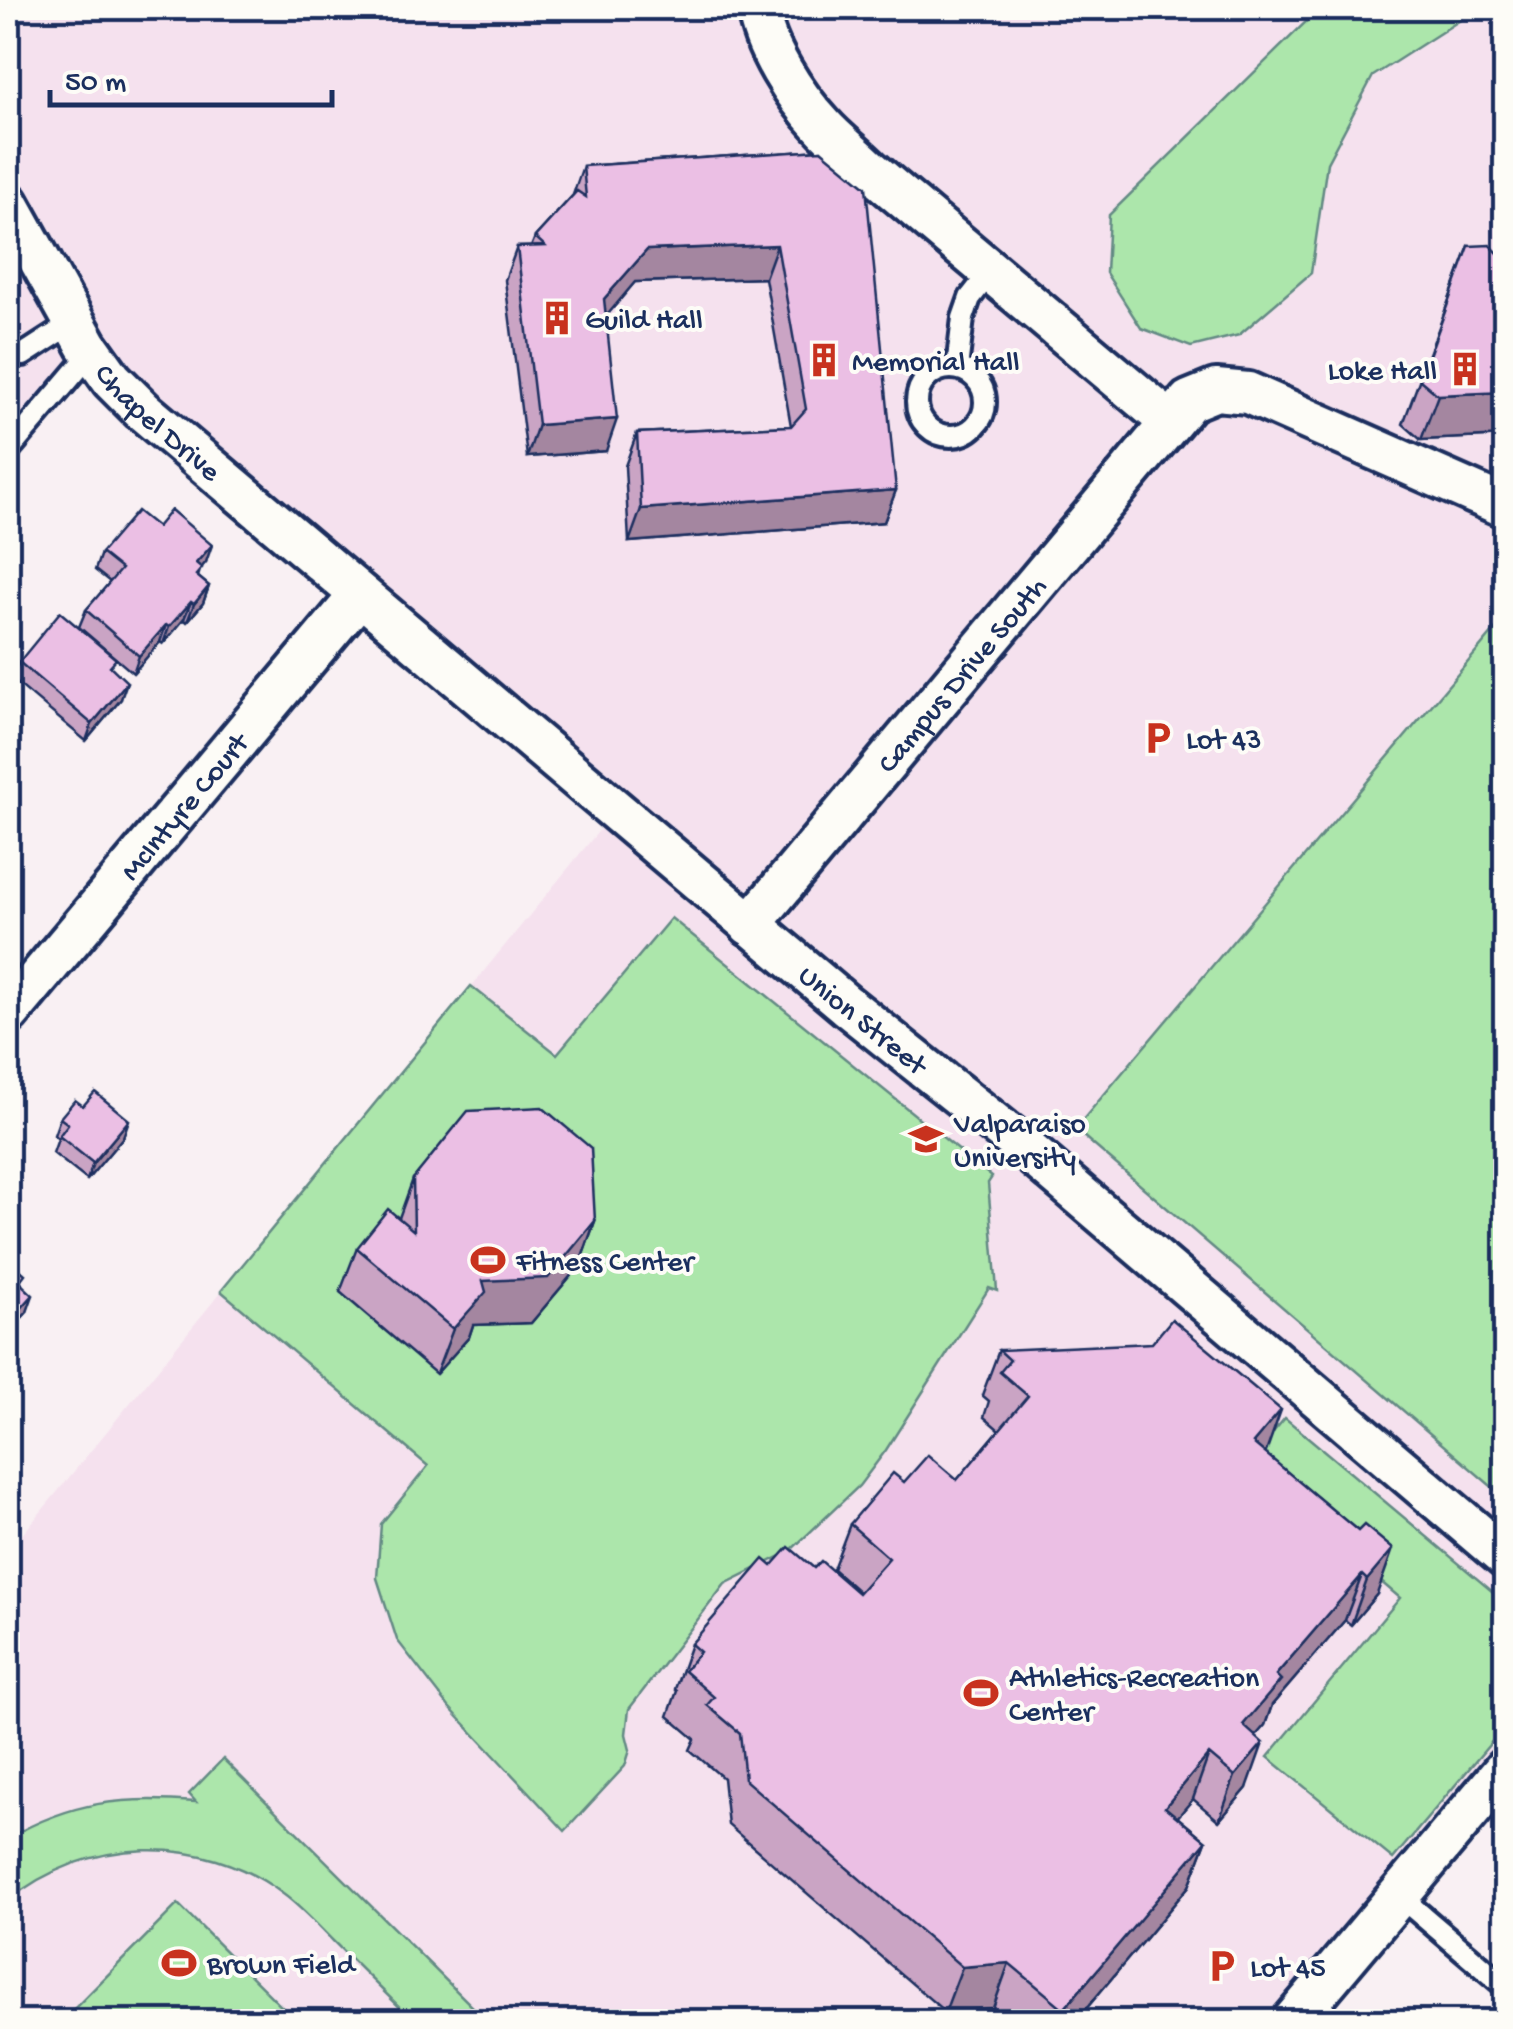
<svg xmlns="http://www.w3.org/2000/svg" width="1513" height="2029" font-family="'Gochi Hand',sans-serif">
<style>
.built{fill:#f5e1ee}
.green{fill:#ace6ab;stroke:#648a84;stroke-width:2.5}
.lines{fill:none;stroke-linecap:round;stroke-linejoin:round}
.service-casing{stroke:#1b2f5e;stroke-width:28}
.minor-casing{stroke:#1b2f5e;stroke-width:48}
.service{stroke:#fdfcf7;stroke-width:20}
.minor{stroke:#fdfcf7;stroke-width:40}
.wall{fill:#caa4c4;stroke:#1b2f5e;stroke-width:2.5}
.shaded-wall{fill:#a486a0;stroke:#1b2f5e;stroke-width:2.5}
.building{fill:#ebbfe4;stroke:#1b2f5e;stroke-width:2.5}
.labels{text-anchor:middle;stroke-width:8;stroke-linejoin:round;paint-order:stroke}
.poi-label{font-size:30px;fill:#1b2f5e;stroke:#fdfcf7;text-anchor:start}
.street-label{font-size:30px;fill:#1b2f5e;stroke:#fdfcf7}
</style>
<rect width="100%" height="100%" fill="#f9f0f3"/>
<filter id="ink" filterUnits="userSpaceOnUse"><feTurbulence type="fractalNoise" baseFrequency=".01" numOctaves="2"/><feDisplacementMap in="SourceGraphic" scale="20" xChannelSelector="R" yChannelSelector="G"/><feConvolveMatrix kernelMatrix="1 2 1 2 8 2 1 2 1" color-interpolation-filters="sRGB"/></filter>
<g filter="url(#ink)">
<path class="built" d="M8,8H1505V1768L1292,2021H8V1552L615,811L87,346L8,443Z"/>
<path class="green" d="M1320,8H1479L1373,76L1327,163L1311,273L1239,335L1191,347L1141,328L1106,273L1109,215Z
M1505,618V1498L1075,1129Z
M671,918L992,1177L988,1183L997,1291L989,1288L886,1450L859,1486L789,1552L725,1584L629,1709L626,1734L630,1750L625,1766L565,1831L449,1707L397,1640L377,1578L381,1524L428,1466L221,1291L471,986L557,1054Z
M1285,1418L1505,1602V1726L1393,1859L1268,1757L1400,1598L1251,1471L1259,1449Z
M223,1759L487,2021H414C387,1995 360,1968 333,1941C317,1925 301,1907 283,1894C202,1832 85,1837 8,1901V1838C72,1801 123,1796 196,1802L189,1794Z
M178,1904L296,2021H62Z"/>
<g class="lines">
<g class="service-casing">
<path id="service" d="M23,355L74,322
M917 402a34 34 0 1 1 68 0a34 34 0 1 1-68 0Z
M957,368L963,318L970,298L991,271
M8,451L92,352
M1398,1895L1506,1987"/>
</g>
<g class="minor-casing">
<g id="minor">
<path d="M758,8C763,47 795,96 822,125C836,141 854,154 869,169L1170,422"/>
<path id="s1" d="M8,203L87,345L112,380L142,410L846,1005L1019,1143L1506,1558"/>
<path id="s2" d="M750,925L1189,401L1216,390L1248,393L1506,507"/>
<path id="s3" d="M8,1014L360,595"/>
<path d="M1292,2022L1506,1768"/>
</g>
</g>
<use href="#service" class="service"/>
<use href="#minor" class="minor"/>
</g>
<path class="wall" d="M821,150L896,490L884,522L629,542L625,466L637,433L791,426L765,278L635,282L606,316V451L527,457L505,280L517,247H531L535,237L573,195L583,166Z
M1469,246L1506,261V436L1421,440L1403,424Z
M157,527L206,562L201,567L198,577L209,586L203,603L187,622L184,619L163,644L160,642L133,673L79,627L86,610L110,582L95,570L101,553Z
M19,662L113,669L121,699L86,741L12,679Z
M60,1118L123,1137L87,1180L53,1153L58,1139L54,1135Z
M413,1179L595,1221L579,1266L531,1323L473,1325L469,1337L436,1374L340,1292L357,1248L399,1218Z
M8,1261L22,1284L27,1312L10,1331L8,1329Z
M999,1350L1265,1454L1358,1531L1377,1594L1351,1625L1345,1620L1272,1705L1265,1725L1255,1736L1247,1788L1219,1821L1193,1799L1177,1817L1206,1841L1189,1886L1075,2022H1009L993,2008L945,2012L728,1825L723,1778L690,1750L695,1739L668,1716L677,1691L675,1689L691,1644L772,1566L814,1568L858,1593L859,1592L833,1569L850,1524L904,1482L957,1480L999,1430L984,1417L989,1401L982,1395Z"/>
<path class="shaded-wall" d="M777,245L765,278L635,282L593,332L604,299L647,250Z
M1506,392V436L1421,440L1438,395Z
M617,419L606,451L527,457L538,425Z
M896,490L884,522L629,542L641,509Z
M212,545L206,562L190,581L196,563Z
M209,586L203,603L187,622L194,604Z
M191,602L184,619L163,644L169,627Z
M166,625L160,642L133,673L139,656Z
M127,682L121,699L86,741L92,724Z
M129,1120L123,1137L87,1180L93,1163Z
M595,1221L579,1266L531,1323L473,1325L469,1337L436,1374L453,1329L483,1281Z
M33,1295L27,1312L10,1331L16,1314Z
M1281,1410L1265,1455L1253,1443Z
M1393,1549L1377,1594L1351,1625L1367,1580Z
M1362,1575L1345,1620L1272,1705L1265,1725L1226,1770L1243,1725L1276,1675Z
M1263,1743L1247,1788L1219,1821L1235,1776Z
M1209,1754L1193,1799L1148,1852L1165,1807Z
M1206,1841L1189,1886L1075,2022H1060L1064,2009Z
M1009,1963L993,2008L945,2012L962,1967Z"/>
<path class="building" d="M821,150L866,187L896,490L641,509L637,433L791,426L806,409L777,245L647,250L604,299L617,419L538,425L517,247L545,246L535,237L577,191L586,197L583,166Z
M1490,245L1506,261V392L1438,395L1420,380L1469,246Z
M171,510L212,545L196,563L202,568L196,575L209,586L194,604L191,602L169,627L166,625L139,656L86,610L121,569L101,553L137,511L157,527Z
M60,612L116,659L110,666L127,682L92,724L19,662Z
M95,1092L129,1120L93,1163L59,1136L68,1124L60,1118L75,1100L83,1106Z
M542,1107L591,1148L595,1221L548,1278L483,1281L486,1292L453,1329L357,1248L388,1209L414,1231L413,1179L468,1111Z
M9,1260L25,1274L19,1282L33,1295L16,1314L8,1306Z
M1172,1319L1281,1410L1253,1443L1358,1531L1364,1525L1393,1549L1367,1580L1362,1575L1276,1675L1281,1680L1243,1725L1263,1743L1235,1776L1209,1754L1165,1807L1206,1841L1064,2009L1009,1963L962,1967L745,1780L740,1733L707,1705L714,1697L684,1671L700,1652L691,1644L764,1559L772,1566L789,1547L814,1568L821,1561L858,1593L889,1558L850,1524L893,1473L904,1482L928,1455L957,1480L1028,1396L1000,1372L1010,1360L999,1350L1152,1343Z"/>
</g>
<defs>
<g id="building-bare" transform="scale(2.7)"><path d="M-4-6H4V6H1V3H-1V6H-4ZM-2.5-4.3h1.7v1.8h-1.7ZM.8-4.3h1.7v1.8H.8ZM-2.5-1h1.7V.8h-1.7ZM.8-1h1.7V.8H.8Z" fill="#c8321e" stroke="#fdfcf7" stroke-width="2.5" paint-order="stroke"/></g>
<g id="parking-bare" transform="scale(2.7)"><path d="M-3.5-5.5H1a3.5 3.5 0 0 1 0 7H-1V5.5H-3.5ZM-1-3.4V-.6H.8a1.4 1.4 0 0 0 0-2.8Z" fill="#c8321e" stroke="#fdfcf7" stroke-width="2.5" paint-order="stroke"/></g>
<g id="university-bare" transform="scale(2.7)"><path d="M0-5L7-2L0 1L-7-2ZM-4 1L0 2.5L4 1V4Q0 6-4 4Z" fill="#c8321e" stroke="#fdfcf7" stroke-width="2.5" paint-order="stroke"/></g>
<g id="stadium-bare" transform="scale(2.7)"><path d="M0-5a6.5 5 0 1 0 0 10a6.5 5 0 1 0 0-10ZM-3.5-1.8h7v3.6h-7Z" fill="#c8321e" stroke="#fdfcf7" stroke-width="2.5" paint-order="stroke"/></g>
</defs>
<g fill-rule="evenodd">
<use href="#building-bare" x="557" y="318"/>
<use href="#building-bare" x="824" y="360"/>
<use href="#building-bare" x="1465" y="369"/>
<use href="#parking-bare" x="1158" y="738"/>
<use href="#university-bare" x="926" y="1139"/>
<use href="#stadium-bare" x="488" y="1260"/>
<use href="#stadium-bare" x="981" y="1693"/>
<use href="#stadium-bare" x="179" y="1963"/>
<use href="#parking-bare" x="1222" y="1966"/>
</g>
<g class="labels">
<g class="poi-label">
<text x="585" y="328">Guild Hall</text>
<text x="852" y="370">Memorial Hall</text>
<text x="1437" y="379" text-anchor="end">Loke Hall</text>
<text x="1186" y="748">Lot 43</text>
<text x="954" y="1132">Valparaiso<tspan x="954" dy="34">University</tspan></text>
<text x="516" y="1270">Fitness Center</text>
<text x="1009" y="1686">Athletics-Recreation<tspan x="1009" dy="34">Center</tspan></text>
<text x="207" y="1973">Brown Field</text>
<text x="1250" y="1976">Lot 45</text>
</g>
<g class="street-label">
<text dy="10" stroke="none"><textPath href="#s1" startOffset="268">Chapel Drive</textPath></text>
<text dy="10" stroke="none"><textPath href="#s2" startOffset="328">Campus Drive South</textPath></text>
<text dy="10" stroke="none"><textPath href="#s3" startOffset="272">McIntyre Court</textPath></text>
<text dy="10" stroke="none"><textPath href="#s1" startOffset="1192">Union Street</textPath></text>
</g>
</g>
<rect width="1513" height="2029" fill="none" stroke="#fdfcf7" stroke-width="40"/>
<rect x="20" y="20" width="1473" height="1989" fill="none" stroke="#1b2f5e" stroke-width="4" filter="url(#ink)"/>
<path d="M50 90v15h282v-15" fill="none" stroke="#1b2f5e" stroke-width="5"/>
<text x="65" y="90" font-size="30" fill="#1b2f5e" stroke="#fdfcf7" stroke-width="8" paint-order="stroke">50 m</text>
</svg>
